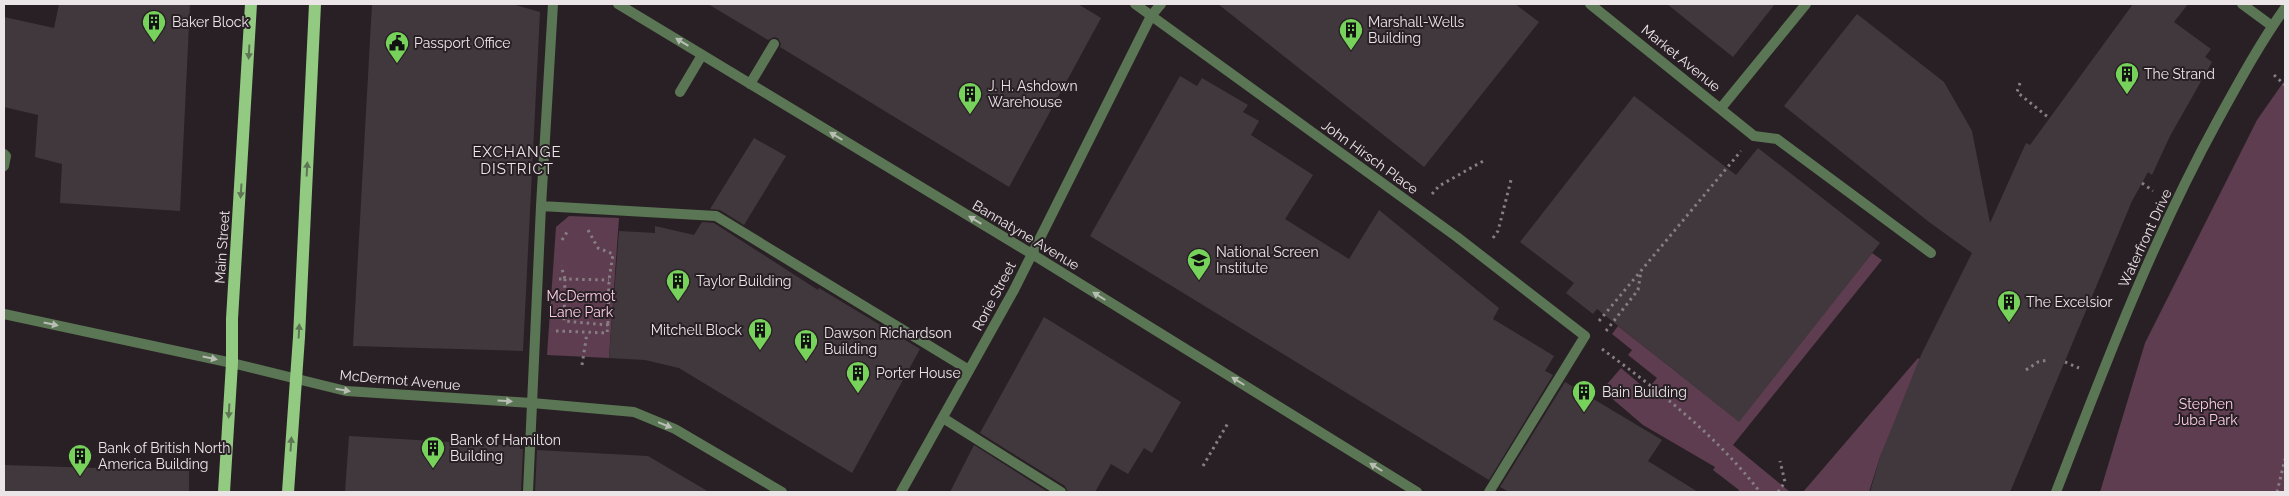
<svg xmlns="http://www.w3.org/2000/svg" width="2289" height="496" font-family="Raleway,sans-serif">
<style>
.green{fill:#5d3d4f}
.building{fill:#41383d}
.lines{fill:none;stroke-linecap:round;stroke-linejoin:round}
.path{stroke:#867e82;stroke-width:3;stroke-dasharray:2.5 4;stroke-linecap:butt}
.service{stroke:#5b7654;stroke-width:10}
.minor{stroke:#5b7654;stroke-width:10}
.tertiary{stroke:#5b7654;stroke-width:10}
.primary{stroke:#92ca82;stroke-width:12}
.oneway{fill:#b9beb4}
.oneway2{fill:#5e7554}
.labels{text-anchor:middle;stroke-width:4;stroke-linejoin:round;paint-order:stroke}
.poi-label{font-size:14px;fill:#ebe5e8;stroke:#292025;text-anchor:start}
.street-label{font-size:14px;fill:#ebe5e8;stroke:#292025}
.park-label{font-size:14px;fill:#fdcde5;stroke:#292025}
.neighbourhood-label{font-size:15px;letter-spacing:1px;fill:#ebe5e8;stroke:#292025}
</style>
<rect width="100%" height="100%" fill="#292025"/>
<path class="green" d="M2285,80V492H2100L2145,343L2257,120Z
M569,216L619,218L609,358L547,355L556,227Z
M1872,253L1882,260L1733,445L1790,492H1738L1739,490L1713,470L1715,467L1643,425L1602,390L1621,368L1647,390L1657,378L1628,355L1632,350L1612,334L1618,326L1739,421Z
M1918,358L1922,360L1880,457L1869,492H1803Z"/>
<path class="building" d="M59,4H190L180,211L60,203L62,164L35,157L38,115L4,107V17L54,28Z
M372,4H512L540,12L523,351L353,346Z
M708,4H1078L1101,18L1009,187L780,47L781,44L778,38L774,37L768,40Z
M1218,4H1515L1539,22L1424,167Z
M1667,4H1775L1733,57Z
M2133,4H2188L2174,22L2211,49L2205,57L2212,62L2170,136L2152,175L2148,172L2132,201L2010,492H1870L1880,457L1921,355L1972,253L1929,222L1784,106L1857,14L1944,82L1972,131L1990,223L2026,143L2030,145Z
M1180,76L1197,86L1202,78L1248,105L1243,112L1259,121L1251,135L1313,175L1285,219L1349,259L1379,210L1499,308L1493,319L1554,356L1545,371L1553,375L1489,480L1090,236Z
M1634,96L1736,175L1758,148L1880,243L1739,422L1597,309L1593,314L1566,293L1574,283L1520,242Z
M754,138L786,156L744,225L720,210L710,209Z
M702,222L714,223L818,290L819,288L920,349L852,473L679,368L645,360L609,358L619,231L655,233V226L694,235Z
M1044,317L1181,402L1152,453L1144,448L1128,474L1111,464L1095,492H1068L1065,486L980,433Z
M1565,382L1662,440L1648,461L1698,492H1509L1500,487Z
M349,436L520,446V449H523L521,492H345Z
M974,445L1048,492H950Z
M537,450L648,456L709,492H535Z
M4,465L189,471V492H4Z"/>
<g class="lines">
<path class="path" d="M2274,75L2285,85
M2020,83L2017,92L2049,118
M2142,183L2153,191
M1432,194L1439,186L1485,160
M588,230L598,248L613,254L609,280L608,325
M1493,238L1498,231L1511,180
M562,240L569,229
M559,279H565L561,266
M1599,321L1741,151
M556,331L607,333L608,325L564,321L565,279L609,280
M1606,331L1638,290L1641,271
M1602,349C1659,391 1716,435 1760,492
M2065,362L2079,368
M582,365L587,333
M2026,370L2038,362L2048,360
M1203,466L1228,423
M1778,492L1785,482L1780,461
M2277,492L2285,459"/>
<path class="service" d="M1135,4L1457,237L1585,336L1489,492
M750,84L774,44
M680,92L702,55
M1754,136L1777,139L1931,253
M4,154L6,156L4,166
M541,206L716,216L969,370
M943,418L1061,492
M528,492L541,206L553,4"/>
<path class="minor" d="M1590,4L1754,136
M2242,4L2272,26
M1721,108L1806,4"/>
<path class="tertiary" d="M618,4L1032,254L1417,492
M4,314L232,363L346,391L532,403L634,412L675,429L782,492
M901,492L1014,290L1151,16L1161,4
M2056,492C2105,365 2153,238 2219,118C2240,80 2260,43 2285,8"/>
<path class="primary" d="M224,492L232,363V319L251,4
M288,492L299,337L315,4"/>
</g>
<defs><path id="oneway-solid" d="M-6-.8H1V-3.2L6.5 0L1 3.2V.8H-6Z" transform="scale(1.25)"/></defs>
<g class="oneway">
<use href="#oneway-solid" transform="translate(682 42) rotate(-149)"/>
<use href="#oneway-solid" transform="translate(836 136) rotate(-149)"/>
<use href="#oneway-solid" transform="translate(975 220) rotate(-149)"/>
<use href="#oneway-solid" transform="translate(1099 296) rotate(-148)"/>
<use href="#oneway-solid" transform="translate(51 324) rotate(12)"/>
<use href="#oneway-solid" transform="translate(210 358) rotate(12)"/>
<use href="#oneway-solid" transform="translate(1238 381) rotate(-148)"/>
<use href="#oneway-solid" transform="translate(343 390) rotate(10)"/>
<use href="#oneway-solid" transform="translate(505 401) rotate(4)"/>
<use href="#oneway-solid" transform="translate(665 425) rotate(22)"/>
<use href="#oneway-solid" transform="translate(1376 467) rotate(-148)"/>
</g>
<g class="oneway2">
<use href="#oneway-solid" transform="translate(249 52) rotate(93)"/>
<use href="#oneway-solid" transform="translate(307 169) rotate(-87)"/>
<use href="#oneway-solid" transform="translate(241 191) rotate(94)"/>
<use href="#oneway-solid" transform="translate(299 331) rotate(-87)"/>
<use href="#oneway-solid" transform="translate(229 411) rotate(93)"/>
<use href="#oneway-solid" transform="translate(291 444) rotate(-86)"/>
</g>
<defs>
<g id="building-pin" transform="scale(1.25)"><path d="M0 17L-7.5 6A9.5 9.5 0 1 1 7.5 6Z" fill="#76d25a" stroke="#292025"/><path d="M-4-6H4V6H1V3H-1V6H-4ZM-2.5-4.3h1.7v1.8h-1.7ZM.8-4.3h1.7v1.8H.8ZM-2.5-1h1.7V.8h-1.7ZM.8-1h1.7V.8H.8Z" fill="#111"/></g>
<g id="civic-pin" transform="scale(1.25)"><path d="M0 17L-7.5 6A9.5 9.5 0 1 1 7.5 6Z" fill="#76d25a" stroke="#292025"/><path d="M-.6-6.5H3V-4.5H.6V-3L4-1V1h2V6H-6V1h2V-1L-.6-3ZM-1.2 2.5V6h2.4V2.5Z" fill="#111"/></g>
<g id="university-pin" transform="scale(1.25)"><path d="M0 17L-7.5 6A9.5 9.5 0 1 1 7.5 6Z" fill="#76d25a" stroke="#292025"/><path d="M0-5L7-2L0 1L-7-2ZM-4 1L0 2.5L4 1V4Q0 6-4 4Z" fill="#111"/></g>
</defs>
<g fill-rule="evenodd">
<use href="#building-pin" x="154" y="22"/>
<use href="#building-pin" x="1351" y="30"/>
<use href="#civic-pin" x="397" y="43"/>
<use href="#building-pin" x="2127" y="74"/>
<use href="#building-pin" x="970" y="94"/>
<use href="#university-pin" x="1199" y="260"/>
<use href="#building-pin" x="678" y="281"/>
<use href="#building-pin" x="2009" y="302"/>
<use href="#building-pin" x="760" y="330"/>
<use href="#building-pin" x="806" y="341"/>
<use href="#building-pin" x="858" y="373"/>
<use href="#building-pin" x="1584" y="392"/>
<use href="#building-pin" x="433" y="448"/>
<use href="#building-pin" x="80" y="456"/>
</g>
<g class="labels">
<g class="poi-label">
<text x="172" y="27">Baker Block</text>
<text x="1368" y="27">Marshall-Wells<tspan x="1368" dy="16">Building</tspan></text>
<text x="414" y="48">Passport Office</text>
<text x="2144" y="79">The Strand</text>
<text x="988" y="91">J. H. Ashdown<tspan x="988" dy="16">Warehouse</tspan></text>
<text x="1216" y="257">National Screen<tspan x="1216" dy="16">Institute</tspan></text>
<text x="696" y="286">Taylor Building</text>
<text x="2026" y="307">The Excelsior</text>
<text x="742" y="335" text-anchor="end">Mitchell Block</text>
<text x="824" y="338">Dawson Richardson<tspan x="824" dy="16">Building</tspan></text>
<text x="876" y="378">Porter House</text>
<text x="1602" y="397">Bain Building</text>
<text x="450" y="445">Bank of Hamilton<tspan x="450" dy="16">Building</tspan></text>
<text x="98" y="453">Bank of British North<tspan x="98" dy="16">America Building</tspan></text>
</g>
<g class="street-label">
<text transform="translate(1681 58) rotate(39)" y="5">Market Avenue</text>
<text transform="translate(1370 157) rotate(36)" y="5">John Hirsch Place</text>
<text transform="translate(1026 235) rotate(31)" y="5">Bannatyne Avenue</text>
<text transform="translate(2145 238) rotate(-65)" y="5">Waterfront Drive</text>
<text transform="translate(222 247) rotate(-86)" y="5">Main Street</text>
<text transform="translate(994 296) rotate(-62)" y="5">Rorie Street</text>
<text transform="translate(400 380) rotate(5)" y="5">McDermot Avenue</text>
</g>
<g class="park-label">
<text x="581" y="301">McDermot<tspan x="581" dy="16">Lane Park</tspan></text>
<text x="2206" y="409">Stephen<tspan x="2206" dy="16">Juba Park</tspan></text>
</g>
<g class="neighbourhood-label">
<text x="517" y="157">EXCHANGE<tspan x="517" dy="17">DISTRICT</tspan></text>
</g>
</g>
<rect width="2289" height="496" fill="none" stroke="#ebe5e8" stroke-width="10"/>
</svg>
